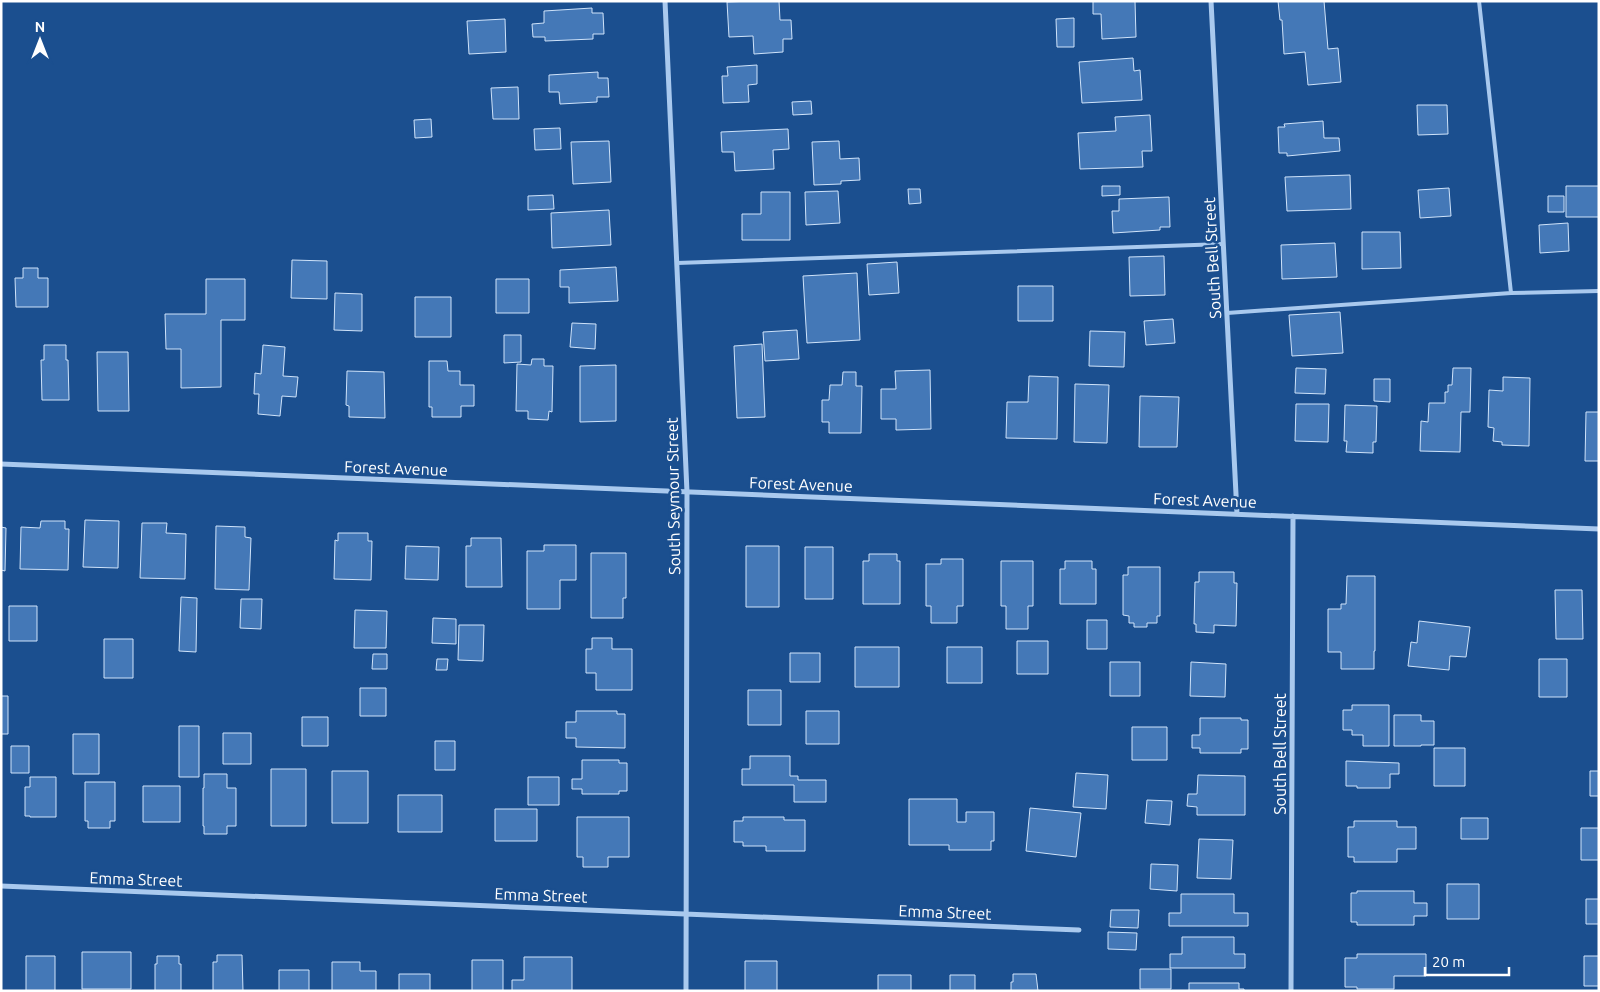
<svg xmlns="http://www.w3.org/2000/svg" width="1600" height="992" font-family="Ubuntu,sans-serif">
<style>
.building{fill:#4478b7;stroke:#cfe3fa}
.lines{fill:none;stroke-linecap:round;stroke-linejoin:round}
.service{stroke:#a9c9ee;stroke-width:4}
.minor{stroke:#a9c9ee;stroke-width:5}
.labels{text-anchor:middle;stroke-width:5;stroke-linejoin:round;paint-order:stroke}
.street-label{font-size:16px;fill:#fff;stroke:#1b4f8f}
</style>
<rect width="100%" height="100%" fill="#1b4f8f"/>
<path class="building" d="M752,1H779L780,20H791L792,39H783V52L754,54L753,36L729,37L727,2Z
M1093,1H1135L1136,37L1102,39L1101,14H1093Z
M1278,1H1324L1328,49L1338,48L1341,82L1308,85L1305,52L1284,54L1282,20H1280Z
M592,8V13H603L604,34H593V39L545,41V37H533L532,24L544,23V11Z
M1074,18V47H1057L1056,19Z
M505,19L506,52L469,54L467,21Z
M1133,58L1134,71L1140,70L1142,100L1082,103L1079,62Z
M757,65V84L748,85L749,102L723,103L722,76H728L727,67Z
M598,72V78H608L609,97H597V102L560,104L559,92H549V75Z
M518,87L519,119H493L491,88Z
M811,101L812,114L793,115L792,102Z
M1417,105H1447L1448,134L1418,135Z
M1150,115L1152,151H1142L1143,167L1080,169L1078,133L1116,131L1115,117Z
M431,119L432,137L415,138L414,120Z
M1323,121L1324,138H1339L1340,151L1287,156V153H1279L1278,127H1285L1284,124Z
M560,128L561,149L535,150L534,129Z
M788,129L789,149L773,150L774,169L735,171L734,152H722L721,132Z
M609,141L611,182L573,184L571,142Z
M839,141L840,159L859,158L860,180L841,181V184L814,185L812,142Z
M1350,175L1351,209L1287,211L1285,177Z
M1102,186H1120V195L1102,196Z
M1566,186H1599V217H1566Z
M1449,188L1451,216L1420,218L1418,190Z
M908,189H920L921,203L909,204Z
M838,191L840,223L806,225L805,192Z
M761,192H790V240H742V214H761Z
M553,195L554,209L528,210V196Z
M1548,196H1564V212H1548Z
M1169,197L1170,227H1160V230L1113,233L1112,211H1119V199Z
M609,210L611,245L552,248L551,213Z
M1568,223L1569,251L1540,253L1539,225Z
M1362,232H1400L1401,268L1362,269Z
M1335,243L1337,277L1282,279L1281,245Z
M1164,256L1165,295L1130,296L1129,257Z
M292,260L327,261V299L291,298Z
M897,262L899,293L869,295L867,264Z
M616,267L618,301L569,303V287H560V270Z
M23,268H38V278H48V307H16L15,278H23Z
M857,273L860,340L807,343L803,276Z
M206,279H245V320H221V387L181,388V349H166L165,314H206Z
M496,279H529V313H496Z
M1018,286H1053V321H1018Z
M335,293L362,294V331L334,330Z
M415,297H451V337H415Z
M1340,312L1343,353L1292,356L1289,315Z
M1173,319L1175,343L1146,345L1144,321Z
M572,323L596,324L595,349L570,347Z
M797,330L799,359L765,361L763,332Z
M1090,331L1125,332L1124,367L1089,366Z
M504,335H521V362L504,363Z
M762,344L765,417L737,418L734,346Z
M44,345H66V360H68L69,400H42L41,360H44Z
M263,345L285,347L283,376L298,377L296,397L282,396L280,416L258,414L259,394H254L255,373L261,374Z
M97,352H128L129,411H98Z
M532,359H544V366H553L552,412L549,411L548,420L528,419V411H516L517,364L531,365Z
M429,361H447L448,371H460V385H474V406H461V417H432V407H429Z
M616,365V421L580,422V366Z
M1296,368L1326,369L1325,394L1295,393Z
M1453,368H1471L1470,412H1461L1460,452L1420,451L1421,421L1428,422L1429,403H1445V392H1448V385H1452Z
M930,370L931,429L896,430V419H881V389H896L895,371Z
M347,371L384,372L385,418L349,417V406L346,405Z
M843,372H856V386H862L861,433H829V422H822V400H829L830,385H842Z
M1029,376L1058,377L1057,439L1006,438L1007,402H1028Z
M1503,377L1530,378L1529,446L1502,445V442L1493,441L1494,428L1488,427L1489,390L1503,391Z
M1374,379H1390V402L1374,401Z
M1075,384L1109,385L1107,443L1074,442Z
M1140,396L1179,397L1177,447H1139Z
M1296,404H1329L1328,442L1295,441Z
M1345,405L1377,406L1376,442H1373V453L1346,452L1347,441H1344Z
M1586,412H1599V461H1585Z
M85,520L119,521L118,568L83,567Z
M41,521H65V529H69L68,570L20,569L21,527L40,528Z
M142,523H167L166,533L186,534L185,579L140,578Z
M216,526L245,527V537L251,538L249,590L215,589Z
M1,527L6,528L5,571L1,570Z
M338,533H368V541H372L371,580L334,579L335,540L338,541Z
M471,538H501L502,587H466V546H471Z
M544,545H576V580H560V609H527V551H544Z
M406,546L439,547L438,580L405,579Z
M746,546H779V607H746Z
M805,547H833V599H805Z
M591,553H626V598H623V618H591Z
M869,554H897V561H900V604H863V561H869Z
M941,559H963V606H957V623H931V606H926V564H941Z
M1001,561H1033V606H1028V629H1006V606H1001Z
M1065,561H1092V569H1096V604H1060V569H1065Z
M1128,567H1160V616H1157V623H1147V627H1134V623H1129V616L1123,615V575H1128Z
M1199,572H1234V583H1237L1236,626L1214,625V633L1196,632V624H1194L1195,582H1199Z
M1347,576H1375V651H1374V669H1341V652H1328V609H1341V604H1346Z
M1555,590H1582L1583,639H1556Z
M181,597L197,598L196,652L179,651Z
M241,599H262L261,629L240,628Z
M9,606H37V641H9Z
M355,610L387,611L386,648H354Z
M433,618L456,619V644L432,643Z
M1087,620H1107V649H1087Z
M1419,621L1470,627L1466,657L1450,656L1449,670L1408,666L1411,642L1417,643Z
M459,625H484L483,661L458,660Z
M592,638H612V649H632V690H596V673H586V649H592Z
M104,639H133V678H104Z
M1017,641H1048V674H1017Z
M855,647H899V687H855Z
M947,647H982V683H947Z
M790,653H820V682H790Z
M373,654H387V669H372Z
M437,659H448L447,670H436Z
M1539,659H1567V697H1539Z
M1110,662H1140V696H1110Z
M1191,662L1226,664L1225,697L1190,696Z
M360,688H386V716H360Z
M748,690H781V725H748Z
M1,696H8V734H1Z
M1352,705H1389V746H1363V735H1352V730H1343V710H1352Z
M576,711H617V714H625V748L576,747V738H566V722H576Z
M806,711H839V744H806Z
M1394,715H1421V721H1434V745H1421V746H1394Z
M302,717H328V746H302Z
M1200,718H1241V720H1248V749H1241V753H1200V748H1192V735H1200Z
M179,726H199V777H179Z
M1132,727H1167V760H1132Z
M223,733H251V764H223Z
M73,734H99V774H73Z
M435,741H455V770H435Z
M11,746H29V773H11Z
M1434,748H1465V786H1434Z
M750,756H790V776H798V780H826V802H794V785H742V769H750Z
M582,760H619V763H627V791H619V794H582V789H572V779H582Z
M1346,761L1399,763V774H1390V788H1357V786H1346Z
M271,769H306V826H271Z
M332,771H368V823H332Z
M1590,771H1599V796H1590Z
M1076,773L1108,775L1106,809L1073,807Z
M204,774H227V788H236V826H227V834H204V826H203V788H204Z
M1198,775L1245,776V815H1197V807L1187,806L1188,794H1197Z
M30,777H56V817H30V816H25V787H30Z
M528,777H559V805H528Z
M85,782H115V821H110V828H88V821H85Z
M143,786H180V822H143Z
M398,795H442V832H398Z
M909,799H957V822H966V812H994V841H991V850H949V845H909Z
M1147,800L1172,801L1170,825L1145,823Z
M1030,808L1081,813L1076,857L1026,851Z
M495,809H537V841H495Z
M577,817H629V857H608V867H583V857H577Z
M743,817H784V820H805V851H766V846H743V842H734V821H743Z
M1461,818H1488V839H1461Z
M1354,821H1397V827H1416V849H1397V862H1354V857H1348V827H1354Z
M1581,828H1599V860H1581Z
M1199,839L1233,840L1231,879L1197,878Z
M1151,864L1178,865L1177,891L1150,889Z
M1447,884H1479V919H1447Z
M1357,891H1414V903H1427V916H1414V925H1357V922H1351V893H1357Z
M1181,894H1234V913H1248V926H1169V913H1181Z
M1586,899H1599V924H1586Z
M1111,910H1139L1138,928L1110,927Z
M1108,932L1137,933L1136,950L1108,949Z
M1182,937H1234V954H1245V968H1170V954H1182Z
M82,952H131V989H82Z
M1357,954H1426V976H1394V989H1357V987H1345V958H1357Z
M217,955H242L243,991H213V962H217Z
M26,956H55V991H26Z
M157,956H179V964H181V991H155V964H157Z
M1584,956H1599V986H1584Z
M524,957H572V991H512V980H524Z
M472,960H503V991H472Z
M745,961H777V991H745Z
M332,962H360V971H376V991H332Z
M1140,969H1171V989H1140Z
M279,970H309V991H279Z
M399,974H430V991H399Z
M1013,974H1036L1038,991H1011V982H1013Z
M878,975H911V991H878Z
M950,975H975V991H950Z
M1189,983H1239V989H1244V991H1189Z"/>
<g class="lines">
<path class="service" d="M1479,1L1511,293
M677,263L1223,244
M1227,313L1511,293L1599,291"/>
<path class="minor" d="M665,1L687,492L686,991
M1211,1L1237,514
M1,464L1599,529
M1,886L1079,930
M1291,991L1293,516"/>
</g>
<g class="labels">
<g class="street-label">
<text transform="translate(1212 258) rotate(-93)" y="6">South Bell Street</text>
<text transform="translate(396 468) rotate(2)" y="6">Forest Avenue</text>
<text transform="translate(801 484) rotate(2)" y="6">Forest Avenue</text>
<text transform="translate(673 496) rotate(-91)" y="6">South Seymour Street</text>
<text transform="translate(1205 500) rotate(2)" y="6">Forest Avenue</text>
<text transform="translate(1280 754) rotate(-90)" y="6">South Bell Street</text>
<text transform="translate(136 879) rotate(2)" y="6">Emma Street</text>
<text transform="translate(541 895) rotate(2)" y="6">Emma Street</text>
<text transform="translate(945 912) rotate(2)" y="6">Emma Street</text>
</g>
</g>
<rect width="1600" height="992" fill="none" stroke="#ffffff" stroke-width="5"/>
<g transform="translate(40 40)" stroke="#1b4f8f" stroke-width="4" paint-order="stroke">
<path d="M0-4L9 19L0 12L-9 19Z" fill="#ffffff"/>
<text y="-8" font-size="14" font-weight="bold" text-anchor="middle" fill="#ffffff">N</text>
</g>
<path d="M1425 967v8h84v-8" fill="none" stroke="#ffffff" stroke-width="2.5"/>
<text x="1432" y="967" font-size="15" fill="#ffffff" stroke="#1b4f8f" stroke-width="4" paint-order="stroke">20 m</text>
</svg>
